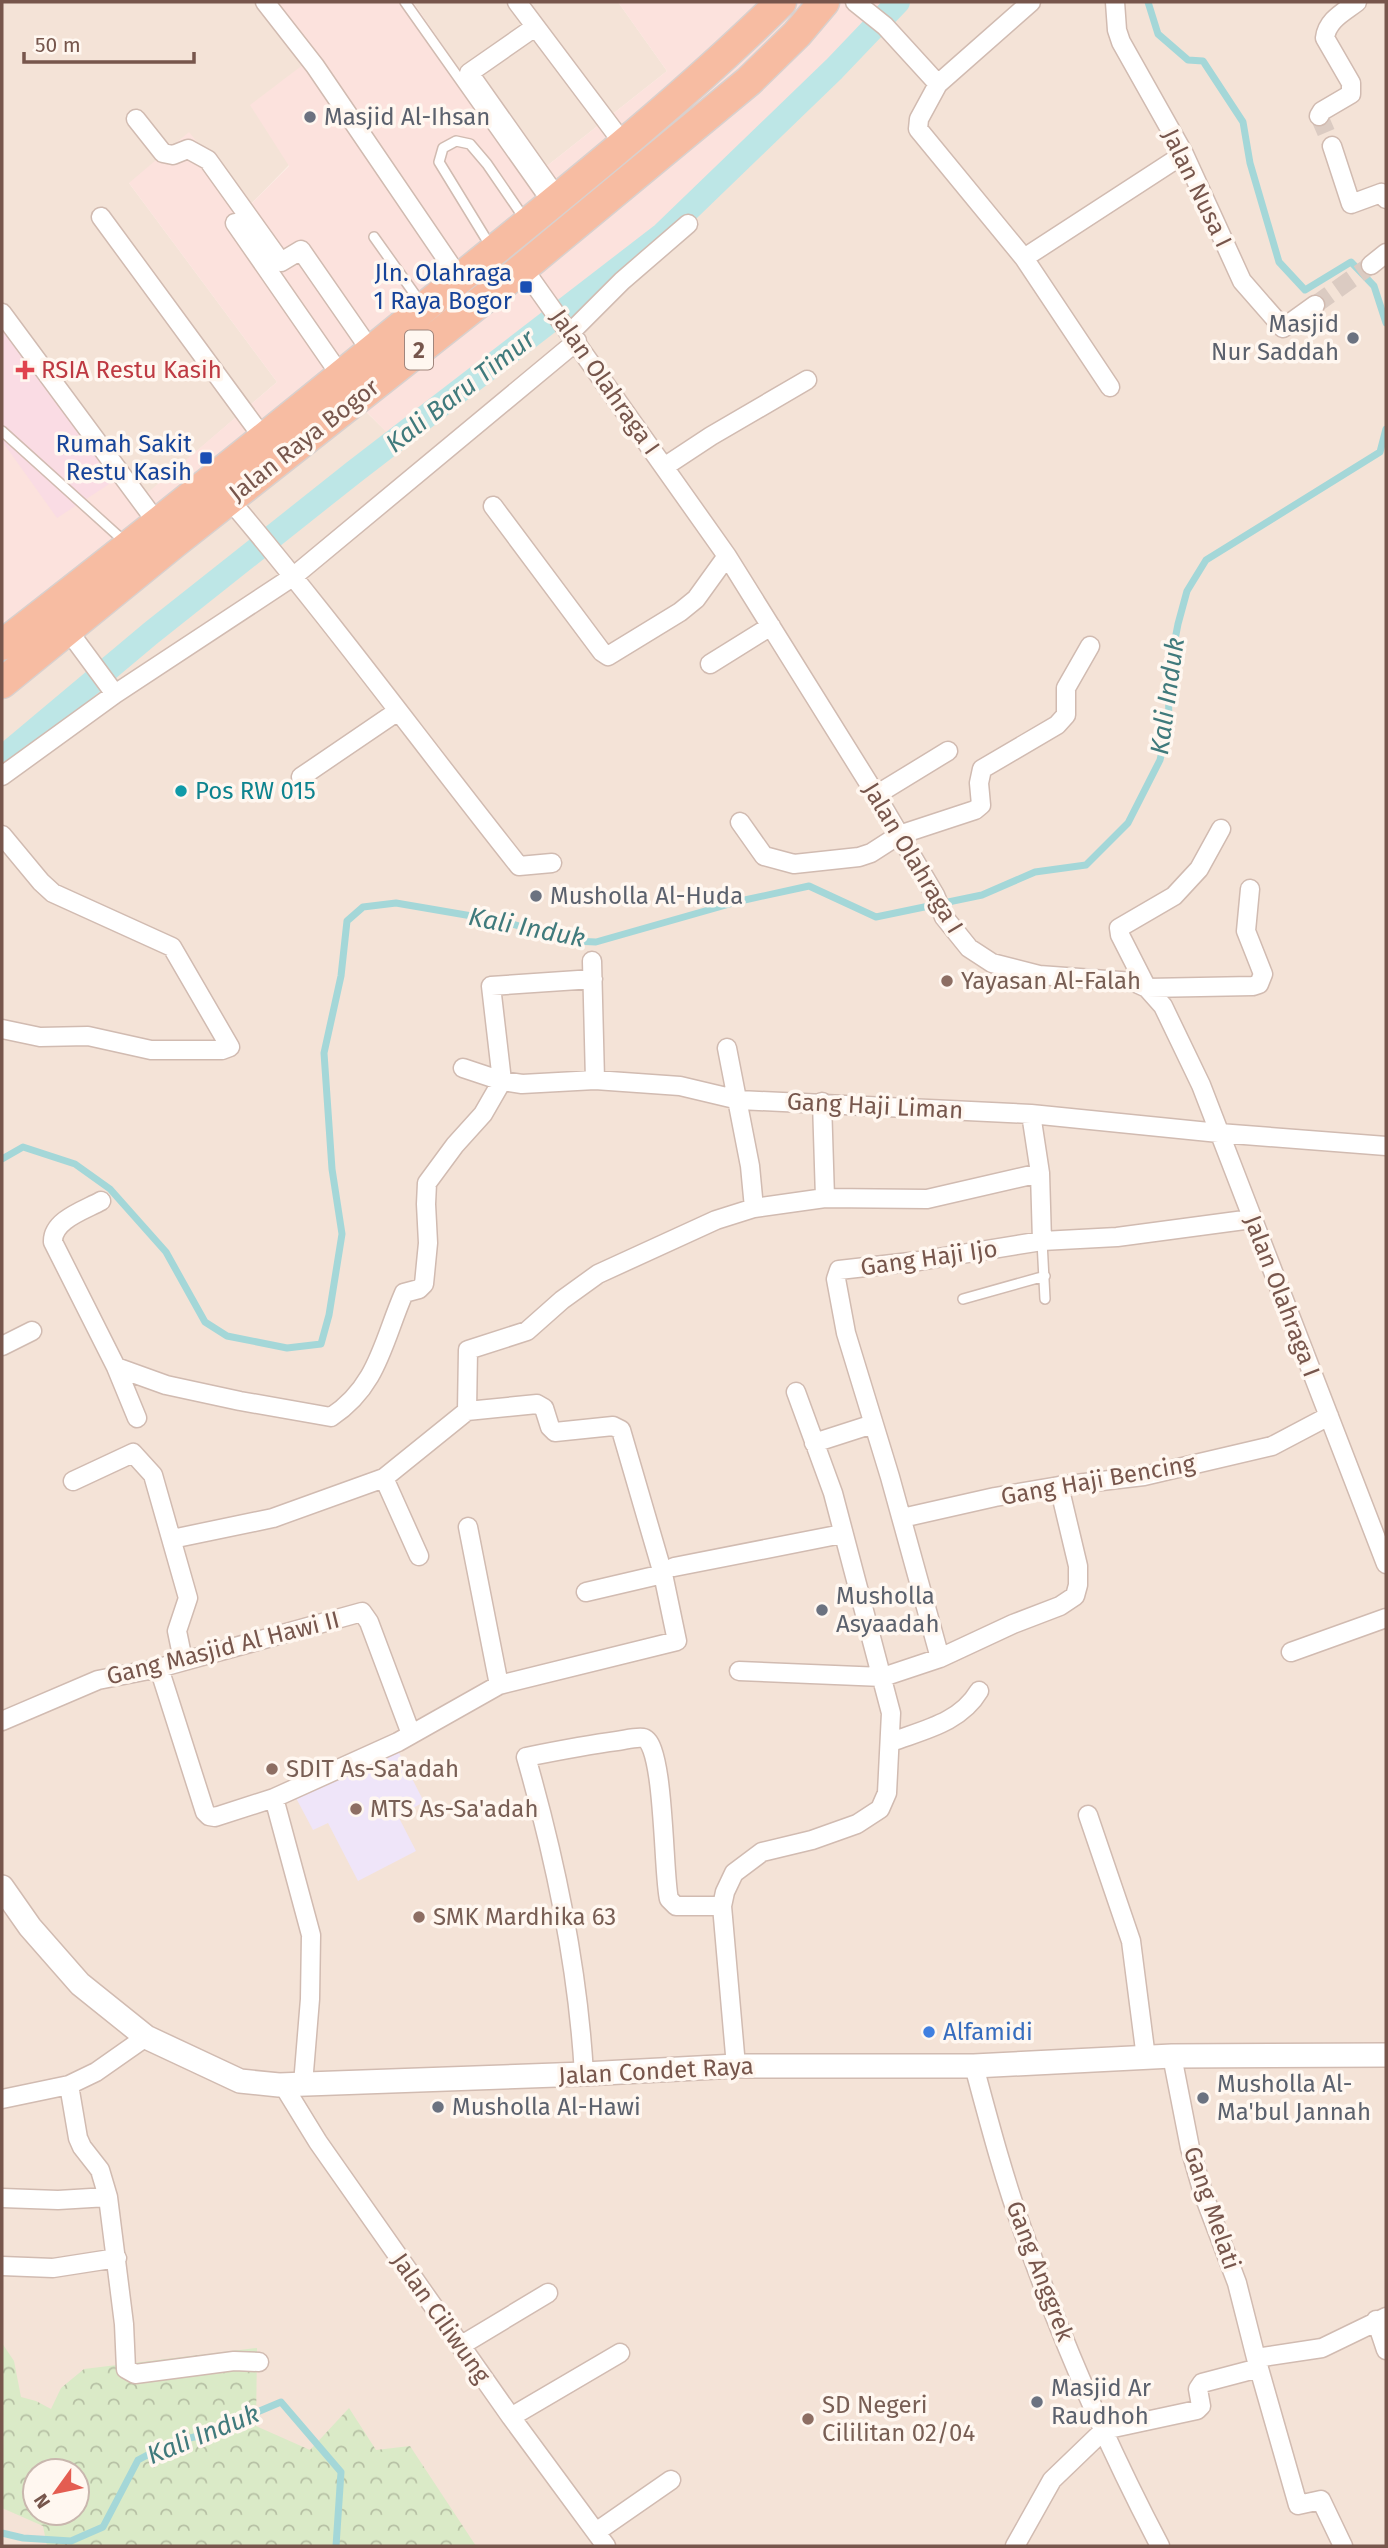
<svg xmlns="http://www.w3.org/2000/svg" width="1388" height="2548" font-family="'Fira Sans',sans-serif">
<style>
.residential{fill:#f4e3d7;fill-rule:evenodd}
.commercial{fill:#fce2dd}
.education{fill:#efe5f9}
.medical{fill:#fadce4}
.forest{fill:url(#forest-crowns);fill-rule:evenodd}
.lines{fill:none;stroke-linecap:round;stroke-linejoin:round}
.stream{stroke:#a4d7d8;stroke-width:7}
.canal{stroke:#bde6e6;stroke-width:24}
.minor-tunnel{stroke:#dbcbc2;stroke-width:18;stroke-dasharray:18 9;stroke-linecap:butt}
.service-casing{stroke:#d1bbb1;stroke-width:12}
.minor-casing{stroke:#d1bbb1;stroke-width:21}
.tertiary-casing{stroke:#d1bbb1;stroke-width:26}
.trunk-casing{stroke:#d9d0cd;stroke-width:33}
.service{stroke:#fff;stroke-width:9}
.minor{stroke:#fff;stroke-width:18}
.tertiary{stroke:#fff;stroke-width:23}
.trunk{stroke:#f7bca2;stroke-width:30}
.worship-dot{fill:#6b7280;stroke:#fff7f0;stroke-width:2.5}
.transit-dot{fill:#1a4fb4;stroke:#fff7f0;stroke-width:2.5}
.health-dot{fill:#e0444e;stroke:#fff7f0;stroke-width:2.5}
.culture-dot{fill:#0f9aa8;stroke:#fff7f0;stroke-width:2.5}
.education-dot{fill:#8d6e63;stroke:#fff7f0;stroke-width:2.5}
.shop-dot{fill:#3f7fe0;stroke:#fff7f0;stroke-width:2.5}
.labels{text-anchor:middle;stroke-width:7;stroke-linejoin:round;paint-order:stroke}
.shield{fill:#fff7f0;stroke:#a0867d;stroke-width:2}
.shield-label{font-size:23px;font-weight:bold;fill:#77564c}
.worship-label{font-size:24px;fill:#5b616d;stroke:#fff7f0;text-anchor:start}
.street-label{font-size:24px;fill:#77564c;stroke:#fff7f0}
.transit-label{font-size:24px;fill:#164399;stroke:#fff7f0;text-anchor:end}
.health-label{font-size:24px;fill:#be3a42;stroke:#fff7f0;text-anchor:start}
.culture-label{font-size:24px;fill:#0d838f;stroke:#fff7f0;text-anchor:start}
.education-label{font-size:24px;fill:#785e54;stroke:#fff7f0;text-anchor:start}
.shop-label{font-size:24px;fill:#366cbe;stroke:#fff7f0;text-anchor:start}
.water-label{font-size:26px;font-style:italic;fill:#407a7c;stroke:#fff7f0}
</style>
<defs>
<pattern id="forest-crowns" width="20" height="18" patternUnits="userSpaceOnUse" patternTransform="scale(1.75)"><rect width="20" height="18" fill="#daeac7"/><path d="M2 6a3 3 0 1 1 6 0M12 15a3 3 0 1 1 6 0" fill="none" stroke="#b6c0a4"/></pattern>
</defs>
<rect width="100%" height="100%" fill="#fcf2e9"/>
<path class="residential" d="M2,2H259L305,64L289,165L249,206L129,183L277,382L139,501L2,319Z
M413,2H618L667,71L533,177Z
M891,2H1386V2546H2V688L354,400L402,447L872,39ZM35,2471H77V2513H35Z"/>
<path class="commercial" d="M259,2H413L533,177L667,71L618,2H891L872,39L402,448L355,400L2,688V319L139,500L277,382L129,183L189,132L249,206L289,166L250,105L304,64Z"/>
<path class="education" d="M396,1747L424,1802L398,1816L416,1851L358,1881L328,1823L313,1830L296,1798Z"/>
<path class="medical" d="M2,300L120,477L57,518L2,441Z"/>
<path class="forest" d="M2,2343L14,2361L21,2397L36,2401L51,2409L61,2388L84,2369L257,2348L256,2426L310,2450L349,2408L376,2450L410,2446L476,2546H47L43,2526L2,2508ZM35,2471H77V2513H35Z"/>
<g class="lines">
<path class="stream" d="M1148,2L1158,34L1188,60L1203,61L1243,122L1250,163L1279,262L1305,290L1351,262L1374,286L1386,323
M2,1159L23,1147L75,1164L110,1189L166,1252L205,1322L227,1336L287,1348L321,1344L329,1315L342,1234L332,1169L324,1053L341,976L347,921L363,907L396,903L501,921L573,941L596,942L740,901L809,886L876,917L982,895L1035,872L1086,865L1128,823L1160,760L1169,721L1168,676L1178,624L1187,591L1206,560L1380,452L1386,429
M2,2533L23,2538L71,2541L103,2527L138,2460L172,2442L203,2435L281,2402L341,2472L336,2546"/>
<path class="canal" d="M2,758L151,633L354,472L663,234L834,69L898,2"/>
<path class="minor-tunnel" d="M1319,116L1332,146
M1315,305L1371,265"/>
<g class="service-casing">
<path id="service" d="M405,2L547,203
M374,237L421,303
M491,247L439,162L443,148L456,141L470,144L487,164L524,218
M2,431L125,542
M1042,1241L1045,1299
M963,1299L1045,1276"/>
</g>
<g class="minor-casing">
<path id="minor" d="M265,2L315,66L460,279
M517,2L623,143
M855,2L885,26L938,84
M1031,2L938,84L919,119L918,129L1024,258L1110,387
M1115,2L1117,30L1121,42L1184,154L1242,281L1283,328L1315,305
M535,27L469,73L558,199
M1319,116L1322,111L1351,94V83L1325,38C1327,20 1344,12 1357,2
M136,119L163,153L173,155L188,149L208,160L281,262L301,250L371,351
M1332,146L1351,204L1381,193L1386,199
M101,217L264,439
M235,223L341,376
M1024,258L1184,154
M1371,265L1386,253
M523,268L727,556L876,795L935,895L944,917L969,948L992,963L1039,975L1134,982L1147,988L1163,1006L1201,1085L1386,1564
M2,313L158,524
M571,332L622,281L688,224
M664,467L711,436L807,380
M229,499C330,618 422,744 519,866L552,863
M493,506L602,652L608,656L680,612L696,599L727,556
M67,629L115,694
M710,664L771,626
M2,776L115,694L294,576L577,341
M301,777L398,711
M876,795L948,751
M740,822L764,856L794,864L859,857L871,853L899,835L975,810L981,805L979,783L982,769L1057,725L1066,715V688L1090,646
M1221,829L1199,869L1174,896L1119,928L1120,935L1147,988L1253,986L1259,984L1263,974L1246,931L1250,889
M2,835L41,882L53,893L172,947L230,1047L222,1050H151L88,1036L40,1037L2,1029
M592,961L595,1080
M727,1048L750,1166L754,1208L825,1198L927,1199L1040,1173
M463,1068L502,1081L522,1084L595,1080L680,1086L739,1100L1031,1114L1219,1133L1386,1146
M822,1102L825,1198
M1031,1114L1040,1173L1042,1241
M101,1201C85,1210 52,1220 53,1242L116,1367L137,1418
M2,1346L32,1331
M116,1367L166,1385L240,1401L331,1417C378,1386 383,1341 404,1293L419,1289L424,1284L428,1243L426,1204L427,1183L455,1145L483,1114L502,1081L491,986L593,979
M814,1443L873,1424
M384,1478L419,1556
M73,1481L133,1453L153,1475L188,1598L177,1631L183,1660
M902,1518L995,1497L1059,1486L1144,1476L1272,1446L1329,1416
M468,1527L499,1685
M172,1539L273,1518L384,1478L467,1411L468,1350L527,1331L562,1300L598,1274L716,1220L754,1208
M674,1567L842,1534
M586,1592L663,1574
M1291,1652L1386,1618
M940,1658L890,1477L846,1333L836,1279L839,1270L919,1261L1042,1241L1117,1237L1252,1219
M159,1668L205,1812L209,1816L215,1817L274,1798
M739,1671L883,1677L940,1658L1013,1624L1060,1606L1075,1596L1078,1585V1566L1059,1486
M2,1721L98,1680L159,1668L362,1612L369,1622L411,1734
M891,1742C923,1730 960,1723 979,1691
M1088,1815L1131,1941L1146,2058
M1172,2056L1190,2148L1203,2193L1237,2283L1256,2358L1298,2505L1321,2500L1343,2546
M736,2066L722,1906L725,1892L734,1873L762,1852L812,1840L857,1824L880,1809L887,1793L891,1713L833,1493L796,1392
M974,2066C989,2122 1004,2179 1024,2234C1061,2338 1109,2449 1160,2546
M584,2074C578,1969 555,1858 526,1757C556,1751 586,1745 617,1741C625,1740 635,1737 643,1738C665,1741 663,1877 669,1899L676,1906H722
M303,2084L310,1999L311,1935L274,1798L398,1742L499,1685L677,1641L663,1574L621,1430L613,1426L555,1432L550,1427L544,1408L537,1404L467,1411
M69,2085L78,2138L82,2147L100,2170L108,2197L124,2324L126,2369L135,2374L234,2361L259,2362
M283,2085L318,2142L511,2417L606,2546
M2,2099L69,2085L96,2072L146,2037
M2,2198L58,2200L108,2197
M2,2266L53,2268L117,2258
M1376,2320L1386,2350
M460,2346L548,2293
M1256,2358L1322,2348L1386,2317
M511,2417L620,2353
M596,2532L671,2480
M1015,2546L1052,2480L1104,2430L1197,2410L1201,2406L1198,2389L1202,2383L1259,2368"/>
</g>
<g class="tertiary-casing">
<path id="tertiary" d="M2,1887L30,1927L80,1984L146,2037L240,2081L279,2085L584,2074L736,2066H974L1172,2056L1386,2055"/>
</g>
<g class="trunk-casing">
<path id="trunk" d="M2,645C153,528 301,409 448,288C562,195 677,104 781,2
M2,683L174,543L523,268L749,81L797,34L824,2"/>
</g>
<use href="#service" class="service"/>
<use href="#minor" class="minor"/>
<use href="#tertiary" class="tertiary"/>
<use href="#trunk" class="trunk"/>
</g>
<g class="worship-dot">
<circle cx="310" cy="117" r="7"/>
<circle cx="1353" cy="338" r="7"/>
<circle cx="536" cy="896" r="7"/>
<circle cx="822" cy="1610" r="7"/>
<circle cx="1203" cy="2098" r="7"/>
<circle cx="438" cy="2107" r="7"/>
<circle cx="1037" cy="2402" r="7"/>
</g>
<g class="transit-dot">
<rect x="519" y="280" width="14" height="14" rx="3.5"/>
<rect x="199" y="451" width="14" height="14" rx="3.5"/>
</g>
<path class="health-dot" d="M21.5 359.5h7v7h7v7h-7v7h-7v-7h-7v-7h7z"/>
<circle class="culture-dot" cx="181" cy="791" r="7"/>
<g class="education-dot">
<circle cx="947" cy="981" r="7"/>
<circle cx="272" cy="1769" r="7"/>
<circle cx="356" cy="1809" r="7"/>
<circle cx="419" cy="1917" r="7"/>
<circle cx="808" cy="2419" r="7"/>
</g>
<circle class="shop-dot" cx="929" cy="2032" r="7"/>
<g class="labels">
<rect class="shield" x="405" y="330.5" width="28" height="39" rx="5"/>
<g class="shield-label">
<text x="419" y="358">2</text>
</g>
<g class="worship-label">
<text x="324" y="125">Masjid Al-Ihsan</text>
<text x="1339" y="332" text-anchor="end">Masjid<tspan x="1339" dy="28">Nur Saddah</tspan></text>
<text x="550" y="904">Musholla Al-Huda</text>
<text x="836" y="1604">Musholla<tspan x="836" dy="28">Asyaadah</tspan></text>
<text x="1217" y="2092">Musholla Al-<tspan x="1217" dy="28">Ma'bul Jannah</tspan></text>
<text x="452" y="2115">Musholla Al-Hawi</text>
<text x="1051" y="2396">Masjid Ar<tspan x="1051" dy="28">Raudhoh</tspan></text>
</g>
<g class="street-label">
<text transform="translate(1197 188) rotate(64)" y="8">Jalan Nusa I</text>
<text transform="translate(605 382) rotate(55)" y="8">Jalan Olahraga I</text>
<text transform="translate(304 440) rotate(-38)" y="8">Jalan Raya Bogor</text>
<text transform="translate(913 858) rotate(59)" y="8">Jalan Olahraga I</text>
<text transform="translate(875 1106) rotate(3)" y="8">Gang Haji Liman</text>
<text transform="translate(929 1258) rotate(-8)" y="8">Gang Haji Ijo</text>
<text transform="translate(1282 1296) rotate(69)" y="8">Jalan Olahraga I</text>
<text transform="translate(1098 1480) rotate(-10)" y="8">Gang Haji Bencing</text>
<text transform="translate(223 1648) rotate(-14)" y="8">Gang Masjid Al Hawi II</text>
<text transform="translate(656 2071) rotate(-3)" y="8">Jalan Condet Raya</text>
<text transform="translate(1212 2208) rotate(71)" y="8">Gang Melati</text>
<text transform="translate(1040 2271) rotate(69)" y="8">Gang Anggrek</text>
<text transform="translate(441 2318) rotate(55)" y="8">Jalan Ciliwung</text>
</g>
<g class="transit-label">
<text x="512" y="281">Jln. Olahraga<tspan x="512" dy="28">1 Raya Bogor</tspan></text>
<text x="192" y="452">Rumah Sakit<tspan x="192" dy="28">Restu Kasih</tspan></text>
</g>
<g class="health-label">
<text x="41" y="378">RSIA Restu Kasih</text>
</g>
<g class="culture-label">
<text x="195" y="799">Pos RW 015</text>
</g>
<g class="education-label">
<text x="961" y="989">Yayasan Al-Falah</text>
<text x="286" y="1777">SDIT As-Sa'adah</text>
<text x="370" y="1817">MTS As-Sa'adah</text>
<text x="433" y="1925">SMK Mardhika 63</text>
<text x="822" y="2413">SD Negeri<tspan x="822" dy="28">Cililitan 02/04</tspan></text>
</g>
<g class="shop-label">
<text x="943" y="2040">Alfamidi</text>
</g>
<g class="water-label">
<text transform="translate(460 391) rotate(-38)" y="9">Kali Baru Timur</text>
<text transform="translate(1167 696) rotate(-82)" y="9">Kali Induk</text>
<text transform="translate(527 927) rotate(11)" y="9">Kali Induk</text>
<text transform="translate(203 2434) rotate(-22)" y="9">Kali Induk</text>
</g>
</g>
<rect width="1388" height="2548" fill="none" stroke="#77564c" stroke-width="7"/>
<g transform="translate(56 2492) rotate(237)"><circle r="33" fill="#fff7f0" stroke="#c9b7ae" stroke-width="2"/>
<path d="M0-5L12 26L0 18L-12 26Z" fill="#e45d51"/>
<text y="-10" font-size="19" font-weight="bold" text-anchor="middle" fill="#77564c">N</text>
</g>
<path d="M24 52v10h170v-10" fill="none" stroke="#77564c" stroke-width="3.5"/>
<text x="35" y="52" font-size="21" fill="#77564c" stroke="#fff7f0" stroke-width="5" paint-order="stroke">50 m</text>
</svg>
